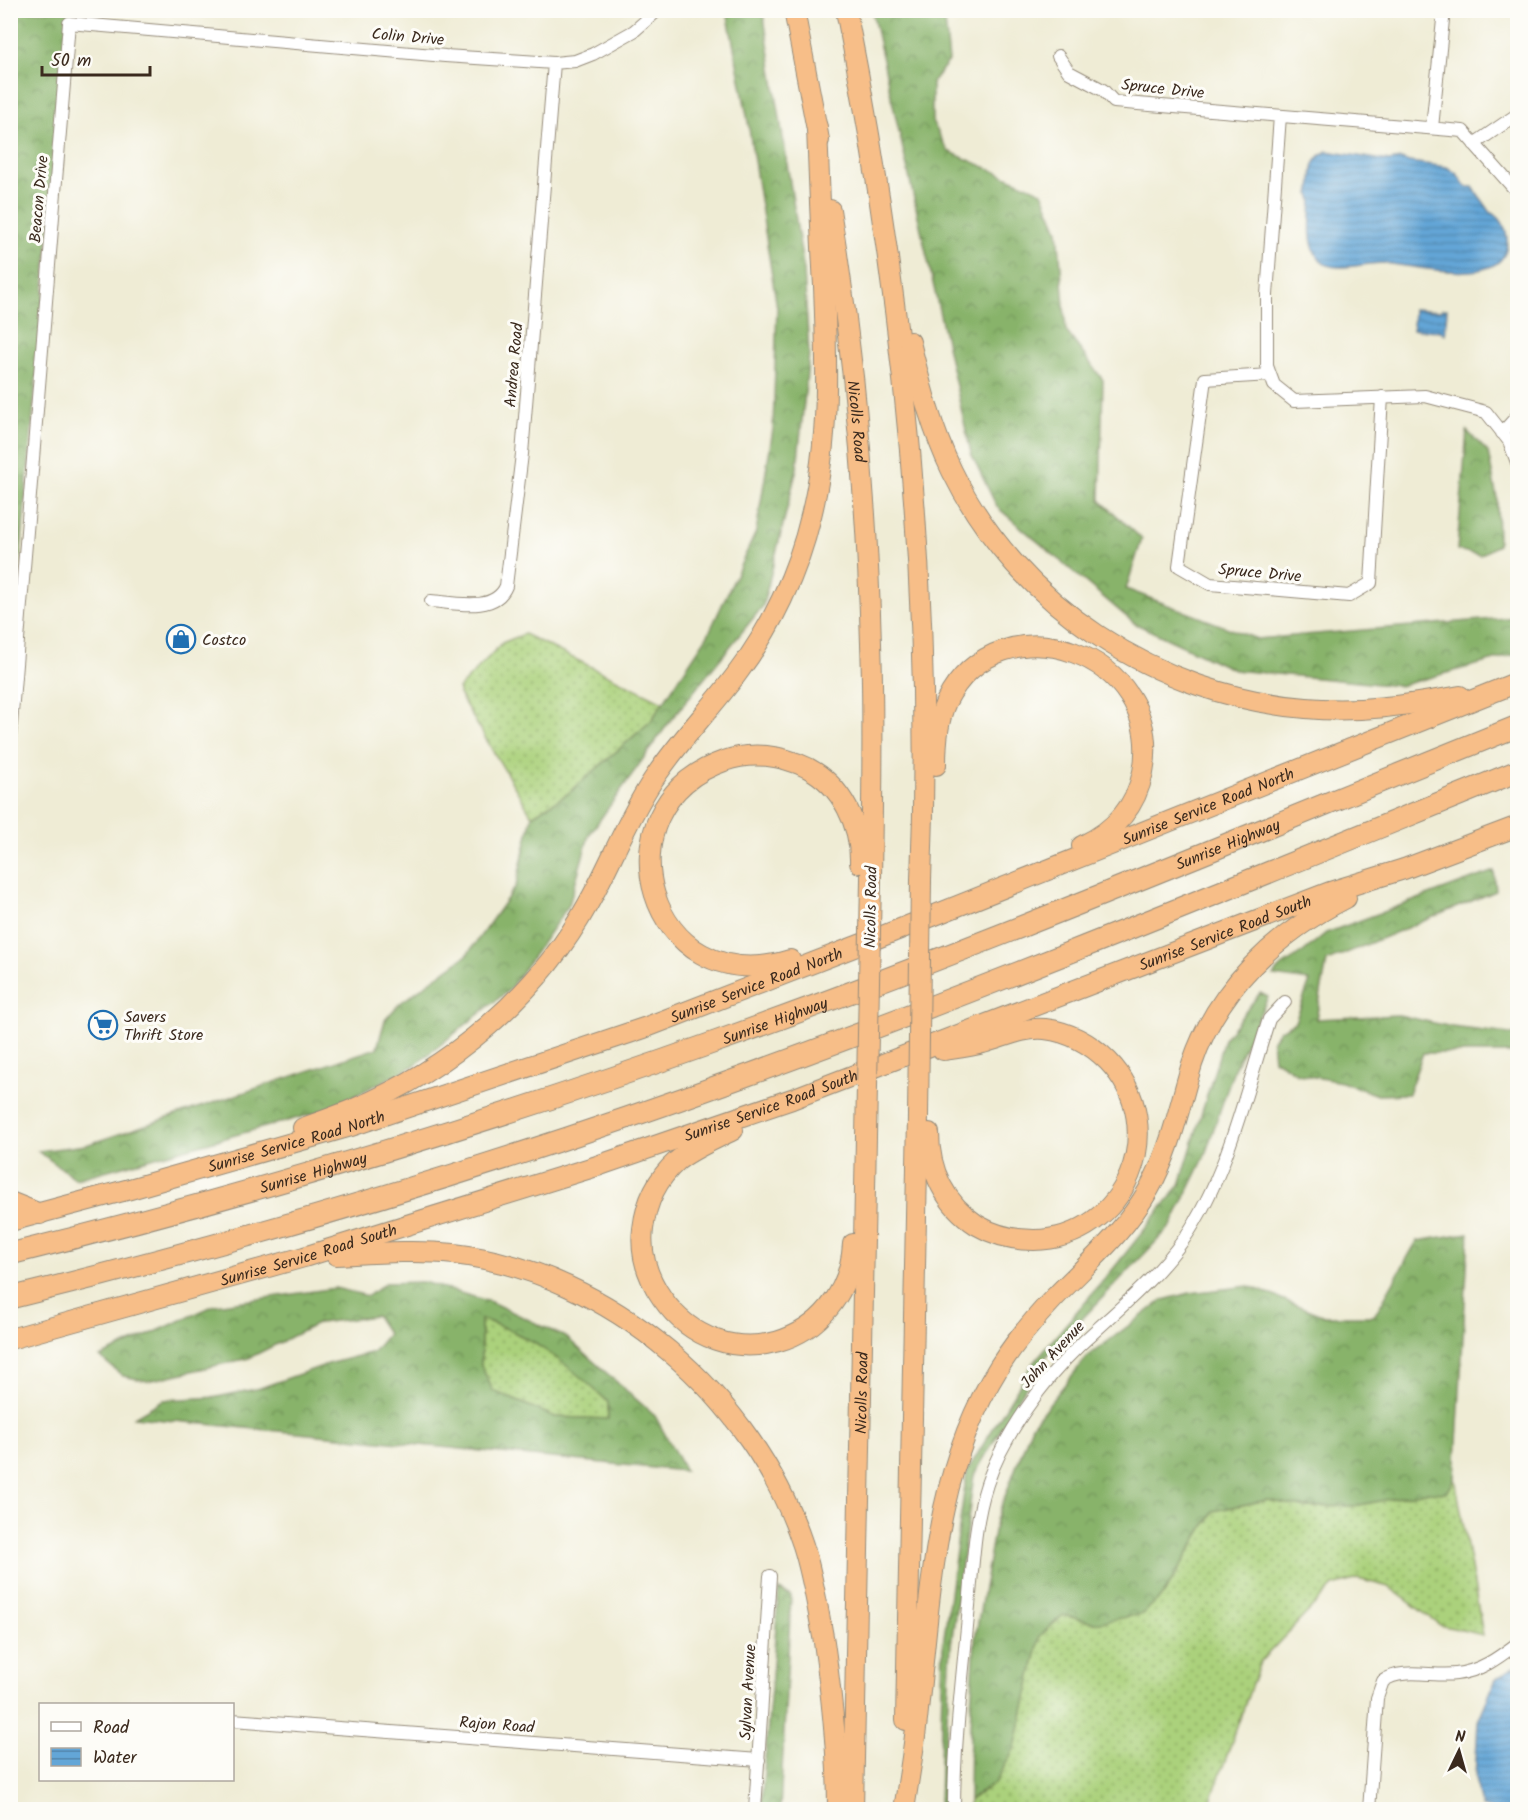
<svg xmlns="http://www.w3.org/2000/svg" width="1528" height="1820" font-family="Kalam,sans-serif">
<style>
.grass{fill:url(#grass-dots);stroke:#737e4c;stroke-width:1.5}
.forest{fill:url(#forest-crowns);stroke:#626e44;stroke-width:1.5;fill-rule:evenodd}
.water{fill:url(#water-rules);stroke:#4f687a;stroke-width:1.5}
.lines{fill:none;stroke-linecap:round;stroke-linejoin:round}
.minor-casing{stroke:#958b7a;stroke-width:14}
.trunk-casing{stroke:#958b7a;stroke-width:22}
.motorway-casing{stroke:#958b7a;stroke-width:23}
.minor{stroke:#fff;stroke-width:12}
.trunk{stroke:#f7be88;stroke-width:20}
.motorway{stroke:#f7be88;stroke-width:21}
.trunk-bridge-casing{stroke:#958b7a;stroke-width:22;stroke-linecap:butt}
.trunk-bridge{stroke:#f7be88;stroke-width:20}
.labels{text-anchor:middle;stroke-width:6;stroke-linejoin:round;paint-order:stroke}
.street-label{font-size:16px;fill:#3b2a1e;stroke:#fdfcf7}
.poi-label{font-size:16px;fill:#3b2a1e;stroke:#fdfcf7;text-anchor:start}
</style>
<defs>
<pattern id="grass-dots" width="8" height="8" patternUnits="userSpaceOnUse" patternTransform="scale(1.5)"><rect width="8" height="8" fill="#abd17b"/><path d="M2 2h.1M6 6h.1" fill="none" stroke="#8caa64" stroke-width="1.8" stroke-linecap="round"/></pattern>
<pattern id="forest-crowns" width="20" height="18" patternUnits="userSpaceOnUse" patternTransform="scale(1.5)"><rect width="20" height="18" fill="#88b36b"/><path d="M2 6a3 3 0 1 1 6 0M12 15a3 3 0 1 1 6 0" fill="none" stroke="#709257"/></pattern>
<pattern id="water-rules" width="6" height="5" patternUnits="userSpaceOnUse" patternTransform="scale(1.5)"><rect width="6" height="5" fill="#63a6d7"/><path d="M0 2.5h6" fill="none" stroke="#5387ae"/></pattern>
</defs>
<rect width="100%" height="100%" fill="#fdfcf7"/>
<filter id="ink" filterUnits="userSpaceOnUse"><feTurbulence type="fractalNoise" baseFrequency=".0167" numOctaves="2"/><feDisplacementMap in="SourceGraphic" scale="12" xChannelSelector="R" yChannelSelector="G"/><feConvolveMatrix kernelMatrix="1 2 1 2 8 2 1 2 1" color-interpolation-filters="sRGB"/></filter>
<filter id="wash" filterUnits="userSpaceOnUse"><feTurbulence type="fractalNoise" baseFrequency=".008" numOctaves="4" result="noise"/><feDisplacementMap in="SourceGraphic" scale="24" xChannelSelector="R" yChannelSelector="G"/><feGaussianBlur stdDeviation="1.35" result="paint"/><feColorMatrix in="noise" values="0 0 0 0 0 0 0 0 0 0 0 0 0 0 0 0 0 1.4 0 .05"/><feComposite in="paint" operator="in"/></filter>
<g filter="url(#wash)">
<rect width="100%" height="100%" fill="#efecd5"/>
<path class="grass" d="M524,634L663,702L651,721L569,793L532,816L459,694V688L502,643Z
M481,1319L518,1333L544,1348L572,1368L608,1402V1419L555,1417L493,1391L481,1365Z
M1455,1478L1483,1635L1440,1625L1389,1587L1358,1579L1333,1586L1260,1662L1208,1809L969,1810V1800L995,1783L1015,1747L1040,1636L1063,1615L1095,1623L1164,1594L1213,1511L1267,1500L1303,1507L1354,1506L1426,1491L1447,1493Z"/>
<path class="forest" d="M11,11H69L11,662Z
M727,11H763L804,271L809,354L797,468L763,606L670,721L589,835L569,905L509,990L415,1065L327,1110L76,1179L38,1151L86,1145L377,1048L385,1020L399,1004L467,955L516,886L532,816L569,793L651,721L708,635L756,532L773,429L777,308L747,116Z
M872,11H944L949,61L932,82V121L948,151L1042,192L1058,230L1066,331L1103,380L1100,500L1142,539L1126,589L1257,639L1517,617V654L1399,686L1234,670L1134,623L997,507L971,453Z
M1467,431L1488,452L1497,498L1498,545L1480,555L1457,550Z
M1494,871L1496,891L1327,961L1316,1019L1399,1015L1452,1027L1517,1035V1053H1423L1408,1094L1377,1095L1342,1082L1298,1074L1274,1059L1272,1041L1279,1031L1295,1022L1310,981L1273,976L1278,969L1303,952L1326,933Z
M1260,993L1268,997L1234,1069L1204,1158L1171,1226L1039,1364L974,1475L951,1645L942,1809H939L943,1644L967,1471L1033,1363L1113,1269L1180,1185L1224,1039Z
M1469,1233L1455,1478L1447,1493L1426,1492L1354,1506L1303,1507L1267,1500L1213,1511L1164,1594L1142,1614L1095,1623L1063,1615L1040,1636L1015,1747L995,1783L969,1800L970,1726L975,1639L996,1520L1032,1425L1087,1357L1163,1300L1190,1293L1249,1286L1324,1316H1374L1417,1241Z
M423,1282L491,1302L567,1338L655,1416L685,1471L134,1417L163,1400L217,1397L260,1388L328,1364L373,1352L388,1334L376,1316L319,1323L249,1358L148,1381L123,1376L100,1357L215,1305L335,1288L368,1296L385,1283ZM481,1319C532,1335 570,1366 608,1402V1419L555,1417L493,1391L481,1365Z
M779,1590L791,1596L780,1809H761Z"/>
<path class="water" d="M1327,151L1389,161L1401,159L1409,162L1447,167L1457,174L1466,187H1473C1478,195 1484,202 1489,210C1491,214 1496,215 1499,218C1507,227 1509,242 1505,253C1492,286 1410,265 1383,263C1367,262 1333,274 1321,261C1306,245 1311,219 1312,200L1310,194C1315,175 1307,162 1327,151Z
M1414,309L1440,311L1442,309H1447L1445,334L1440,331L1413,329Z
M1514,1667L1518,1669L1517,1809H1492L1481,1806L1475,1778L1478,1721L1496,1679Z"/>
</g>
<g filter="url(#ink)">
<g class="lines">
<g class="minor-casing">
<path id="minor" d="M1058,56L1069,72L1103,90L1114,102L1463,131L1518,193
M1280,116L1267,295V366L1274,385L1294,401L1425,396L1486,412L1509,441L1518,465
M1432,128L1444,10
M1474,144L1518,114
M1270,375L1205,379L1179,566L1210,584L1349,596L1371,583L1382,397
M1502,433L1518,415
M431,601C455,603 495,613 506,586L522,454L554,63
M10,737L69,23L445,56L554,63L575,61L593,54L634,31L658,10
M232,1720L759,1760
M755,1810L770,1576
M954,1810C954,1742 963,1673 969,1606C973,1565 974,1523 987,1484C1003,1436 1043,1380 1080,1345C1116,1311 1155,1280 1184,1239C1227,1177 1246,1091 1269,1019L1285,1002
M1369,1810L1377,1698L1383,1681C1402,1667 1432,1677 1456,1674C1481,1671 1498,1658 1518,1643"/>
</g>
<g class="trunk-casing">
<g id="trunk">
<path d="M794,10L819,140"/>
<path d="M846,10C903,296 933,588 921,880"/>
<path id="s1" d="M830,210C854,353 867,499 871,644C874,723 872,802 871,880"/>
<path d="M910,342C921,387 932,430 952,471C1018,606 1158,696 1306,708C1358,713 1409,705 1460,696"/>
<path d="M936,765C936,744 937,721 946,702C1000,594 1166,654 1143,772C1136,807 1114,831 1082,846"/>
<path d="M790,960C648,1004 593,806 724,761C751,751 782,755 808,768C842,786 861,825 860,863"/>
<path d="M303,1128C320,1122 337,1116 354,1109C450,1069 538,995 588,904C611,863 627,819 653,780C678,742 709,711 736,675C771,629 798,572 811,516C830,440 827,363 824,286C821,233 819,180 817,127"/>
<path d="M733,1130C714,1140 693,1148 677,1161C657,1179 646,1203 643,1229C640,1254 648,1278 662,1298C721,1383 847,1347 853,1244"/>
<path d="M929,1133C929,1171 945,1204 977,1225C994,1235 1014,1240 1034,1240C1126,1239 1172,1127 1108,1061C1091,1044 1069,1032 1045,1029C1022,1027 1005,1037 983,1043C970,1047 956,1048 943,1050"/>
<path d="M10,1202L40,1214"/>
<path id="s2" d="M10,1221L130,1189L348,1127L644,1028L880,937L1518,682"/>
<path d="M336,1255C375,1253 415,1250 454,1254C610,1272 754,1397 803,1545C813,1576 818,1610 824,1642C832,1698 838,1753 838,1810"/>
<path id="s3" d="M10,1339L304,1257L597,1166L792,1099L1330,892L1404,869L1518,826"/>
<path d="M906,1720L918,1116"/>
<path id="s4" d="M853,1810L866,1137"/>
<path d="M904,1810C909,1776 915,1743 918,1710C931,1592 934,1471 999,1367C1015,1342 1035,1318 1055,1297C1089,1262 1125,1232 1149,1189C1171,1150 1179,1107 1192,1064C1217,988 1277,933 1346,898"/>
</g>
</g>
<g class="motorway-casing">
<g id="motorway">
<path id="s5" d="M10,1254C250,1195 486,1124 718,1041C988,945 1252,833 1518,726"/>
<path d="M10,1298C260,1237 507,1163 748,1075C1007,981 1262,875 1518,771"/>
</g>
</g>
<use href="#minor" class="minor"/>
<use href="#trunk" class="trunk"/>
<use href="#motorway" class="motorway"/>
<g class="trunk-bridge-casing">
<path id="trunk-bridge" d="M918,1116L921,880
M866,1137L871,880"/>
</g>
<use href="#trunk-bridge" class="trunk-bridge"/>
</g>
</g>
<defs>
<g id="shop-ring" transform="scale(1.5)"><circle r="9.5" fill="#fdfcf7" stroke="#1f6fb2" stroke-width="1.5"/><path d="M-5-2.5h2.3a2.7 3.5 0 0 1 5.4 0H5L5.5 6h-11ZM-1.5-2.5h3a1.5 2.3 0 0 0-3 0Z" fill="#1f6fb2"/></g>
<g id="supermarket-ring" transform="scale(1.5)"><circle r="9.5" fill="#fdfcf7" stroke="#1f6fb2" stroke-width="1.5"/><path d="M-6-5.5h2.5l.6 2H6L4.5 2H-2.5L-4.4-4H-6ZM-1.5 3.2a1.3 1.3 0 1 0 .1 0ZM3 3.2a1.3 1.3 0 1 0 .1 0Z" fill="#1f6fb2"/></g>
</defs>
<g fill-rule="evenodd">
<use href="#shop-ring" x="181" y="639"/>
<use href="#supermarket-ring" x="103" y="1025"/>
</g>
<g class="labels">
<g class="street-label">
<text transform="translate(408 36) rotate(5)" y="6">Colin Drive</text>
<text transform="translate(1163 88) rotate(6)" y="6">Spruce Drive</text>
<text transform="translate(38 199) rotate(-85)" y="6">Beacon Drive</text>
<text transform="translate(513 365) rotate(-85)" y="6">Andrea Road</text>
<text dy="6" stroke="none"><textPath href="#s1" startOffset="213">Nicolls Road</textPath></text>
<text transform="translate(1260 572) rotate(5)" y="6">Spruce Drive</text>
<text dy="6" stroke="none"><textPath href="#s2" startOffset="1269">Sunrise Service Road North</textPath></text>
<text dy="6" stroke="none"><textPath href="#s5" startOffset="1286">Sunrise Highway</textPath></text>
<text transform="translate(870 907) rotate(-89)" y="6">Nicolls Road</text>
<text dy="6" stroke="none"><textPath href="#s3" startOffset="1282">Sunrise Service Road South</textPath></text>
<text dy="6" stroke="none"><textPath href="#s2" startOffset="783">Sunrise Service Road North</textPath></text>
<text dy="6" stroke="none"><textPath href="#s5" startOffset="800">Sunrise Highway</textPath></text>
<text dy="6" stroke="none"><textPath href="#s3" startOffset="796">Sunrise Service Road South</textPath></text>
<text dy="6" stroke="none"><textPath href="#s2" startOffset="297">Sunrise Service Road North</textPath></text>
<text dy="6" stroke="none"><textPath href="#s5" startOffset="314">Sunrise Highway</textPath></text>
<text dy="6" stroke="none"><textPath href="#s3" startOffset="310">Sunrise Service Road South</textPath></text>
<text transform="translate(1052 1354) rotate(-47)" y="6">John Avenue</text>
<text dy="6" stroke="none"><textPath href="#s4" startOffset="417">Nicolls Road</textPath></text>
<text transform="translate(747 1692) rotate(-87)" y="6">Sylvan Avenue</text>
<text transform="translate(497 1724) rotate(4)" y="6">Rajon Road</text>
</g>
<g class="poi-label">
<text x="202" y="645">Costco</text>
<text x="124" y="1022">Savers<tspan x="124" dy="18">Thrift Store</tspan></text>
</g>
</g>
<rect width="1528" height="1820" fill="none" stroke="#fdfcf7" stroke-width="36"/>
<rect x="39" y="1703" width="195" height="78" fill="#fdfcf7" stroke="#afa8a0" stroke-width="1.5"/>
<rect x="51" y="1722" width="30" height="9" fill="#ffffff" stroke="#afa8a0" stroke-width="1.5"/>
<text x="93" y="1733" font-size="18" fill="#3b2a1e">Road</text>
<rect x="51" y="1748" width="30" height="18" fill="url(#water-rules)" stroke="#afa8a0" stroke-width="1.5"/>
<text x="93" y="1763" font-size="18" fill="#3b2a1e">Water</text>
<g transform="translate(1459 1751) rotate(5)" stroke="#fdfcf7" stroke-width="4.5" paint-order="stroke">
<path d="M0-4.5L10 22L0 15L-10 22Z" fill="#3b2a1e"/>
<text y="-9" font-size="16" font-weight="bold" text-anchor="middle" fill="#3b2a1e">N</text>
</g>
<path d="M42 66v9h108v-9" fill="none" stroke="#3b2a1e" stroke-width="3"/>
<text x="51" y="66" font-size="18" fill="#3b2a1e" stroke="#fdfcf7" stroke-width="4.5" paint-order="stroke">50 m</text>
</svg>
